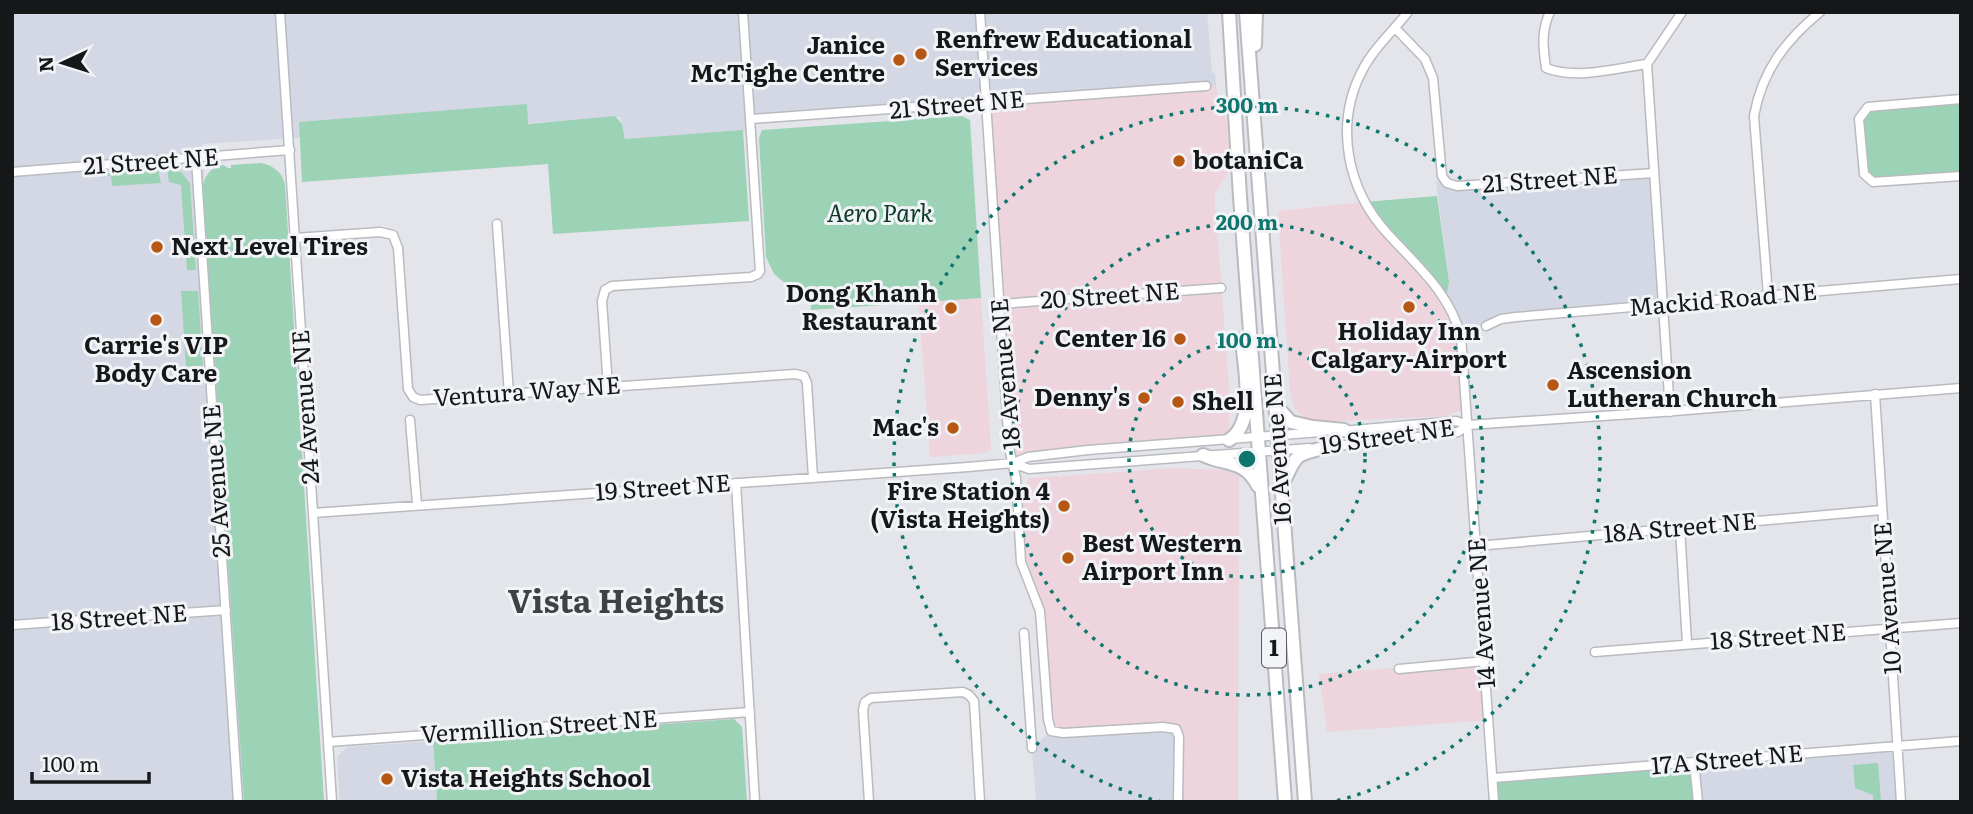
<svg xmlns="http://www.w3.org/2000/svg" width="1973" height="814" font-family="Literata,serif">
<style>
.commercial{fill:#edd4dd}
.built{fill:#d4d8e4}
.green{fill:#9cd2b6}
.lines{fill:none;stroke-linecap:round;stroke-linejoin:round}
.minor-casing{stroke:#b9bbc0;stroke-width:11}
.highway-casing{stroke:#b9bbc0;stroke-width:16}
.minor{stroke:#fff;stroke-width:8}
.highway{stroke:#fff;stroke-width:12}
.ring{fill:none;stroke:#0f766e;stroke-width:3.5;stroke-dasharray:3.5 7}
.poi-dot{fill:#b75714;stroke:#f1f3f7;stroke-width:2.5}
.labels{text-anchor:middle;stroke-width:6;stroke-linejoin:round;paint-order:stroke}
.shield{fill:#f1f3f7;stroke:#58595c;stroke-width:2}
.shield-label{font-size:23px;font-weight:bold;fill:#161719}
.poi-label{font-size:24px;font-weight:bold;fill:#161719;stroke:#f1f3f7;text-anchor:start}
.street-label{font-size:24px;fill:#161719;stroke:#f1f3f7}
.park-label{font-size:24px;font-style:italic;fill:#0c3b28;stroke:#f1f3f7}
.district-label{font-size:32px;font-weight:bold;fill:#404145;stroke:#f1f3f7}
.centre{fill:#0f766e;stroke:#f1f3f7;stroke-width:3.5}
.ring-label{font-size:21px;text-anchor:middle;font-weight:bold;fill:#0f766e;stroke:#f1f3f7;stroke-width:6;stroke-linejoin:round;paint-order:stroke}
</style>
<rect width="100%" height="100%" fill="#e3e5ea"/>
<path class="commercial" d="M1216,85L1218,99H1225L1230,160L1227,174L1215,194V201L1229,387V440L1088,450L1013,463L986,102Z
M1364,202L1432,280L1459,328L1467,410L1455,412L1446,416L1318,422L1307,421L1294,408L1290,391L1278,211Z
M981,298L991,449L985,453L930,457L919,303Z
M1173,468L1222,470L1239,474L1238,802H1178L1051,731L1042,632L1021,562L1019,514L1027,481L1030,478L1058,476L1059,478L1062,476Z
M1485,661L1489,720L1327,732L1319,674Z"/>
<path class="built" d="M12,12H1207L1212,73H1215L1216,85L751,119V131L627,142L620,117L202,144L244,802H12Z
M1654,173L1664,306L1501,319L1486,326L1470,324L1459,328L1446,299L1449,282L1436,181L1457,186Z
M1176,729L1178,802H1036L1032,748L1051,731Z
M433,741L437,802H340L337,757L347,747Z
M1898,746L1901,802H1698L1694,762Z"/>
<path class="green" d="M1961,99V176L1873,182L1864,174L1859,119L1868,107Z
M527,104L528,124L615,116L622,124L625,139L743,130L749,221L553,234L548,164L302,182L299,122Z
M962,116L970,120L981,298L811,310V305L774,274L766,257L759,138L762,130Z
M261,163C273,165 283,173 285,185L324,802H244L203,186C205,174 212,167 223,165L228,168H231V165Z
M158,169L161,183L112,186L111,176H104L102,173Z
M167,169L181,172L190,183L196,270H187L181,185L169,182Z
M1437,196L1449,282L1446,299L1364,202Z
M181,291H198L203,366H201L186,367Z
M734,719L742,727L747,802H437L433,741Z
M1694,762L1698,802H1494L1493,778Z
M1878,763L1881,802H1873V795L1855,788L1853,765Z"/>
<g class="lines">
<g class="minor-casing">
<path id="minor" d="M280,12L332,802
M980,12L1009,448L1016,478L1021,562L1040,611L1048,719L1051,731L1063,733L1163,727L1176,729L1179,737L1178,802
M1408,12C1393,31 1373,49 1362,71C1334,125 1347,190 1388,234C1417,266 1450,293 1461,337L1494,802
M1550,12C1541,31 1543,47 1546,68C1576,80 1617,68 1647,64
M1395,28L1425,59L1433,78L1442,176L1447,183L1457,186L1654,173
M1961,99L1868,107L1859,119L1864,174L1873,182L1961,176
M751,119L1206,86
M196,159L238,802
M12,172L290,150
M497,224L509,394
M295,238L380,232L393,235L398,248L408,389L413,397L420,400L795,374L804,376L807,383L813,478
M1768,295L1754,116C1762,71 1785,41 1820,12
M1000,304L1221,288
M1486,326L1501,319L1516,317L1961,279
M608,387L602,301L605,290L612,286L751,277L758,274L760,271L743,12
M1875,394L1901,802
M1670,412L1647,64L1682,12
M410,420L417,504
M1341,431L1456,421L1468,425L1662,412L1961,388
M1322,447L1372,443L1458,432L1468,425
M1013,463L1029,469L1309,448
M736,483L755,802
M313,513L968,467L1013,463L1028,457L1088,450L1321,432
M1680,528L1687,643
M1477,546L1882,510
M12,625L226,610
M1024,633L1032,748
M1595,652L1961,623
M1399,669L1485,661
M328,742L750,712
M1694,762L1698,802
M1493,778L1961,741
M869,802L863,710L865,702L871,698L963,692L969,695L974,701L980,802"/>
</g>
<g class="highway-casing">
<path id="highway" d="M1229,12L1240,197L1285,802
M1246,12L1305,802
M1255,45L1256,12
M1275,405L1291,422L1313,427L1344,430
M1229,440C1257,422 1244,368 1242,339
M1203,455C1227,466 1244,459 1258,486
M1282,485C1298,454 1291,456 1327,447"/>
</g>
<use href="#minor" class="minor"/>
<use href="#highway" class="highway"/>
</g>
<g class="ring">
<circle cx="1247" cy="459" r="118"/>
<circle cx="1247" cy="459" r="236"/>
<path d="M1162 802A353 353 0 1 1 1332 802"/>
</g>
<g class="poi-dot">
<circle cx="921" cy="54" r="7"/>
<circle cx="899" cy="60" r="7"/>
<circle cx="1179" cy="161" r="7"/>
<circle cx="157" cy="247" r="7"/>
<circle cx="1409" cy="307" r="7"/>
<circle cx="951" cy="308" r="7"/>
<circle cx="156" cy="320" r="7"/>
<circle cx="1180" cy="339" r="7"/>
<circle cx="1553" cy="385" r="7"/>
<circle cx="1144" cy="398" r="7"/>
<circle cx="1178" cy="402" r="7"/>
<circle cx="953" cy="428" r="7"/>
<circle cx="1064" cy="506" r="7"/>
<circle cx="1068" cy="558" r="7"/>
<circle cx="387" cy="779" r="7"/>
</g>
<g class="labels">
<rect class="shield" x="1262" y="628.5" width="24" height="39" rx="5"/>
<g class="shield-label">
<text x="1274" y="656">1</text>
</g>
<g class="poi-label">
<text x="935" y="48">Renfrew Educational<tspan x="935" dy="28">Services</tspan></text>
<text x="885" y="54" text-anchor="end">Janice<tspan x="885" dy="28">McTighe Centre</tspan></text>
<text x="1193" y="169">botaniCa</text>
<text x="171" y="255">Next Level Tires</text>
<text x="937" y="302" text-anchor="end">Dong Khanh<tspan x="937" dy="28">Restaurant</tspan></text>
<text x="1409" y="340" text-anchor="middle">Holiday Inn<tspan x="1409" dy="28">Calgary-Airport</tspan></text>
<text x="1166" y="347" text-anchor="end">Center 16</text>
<text x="156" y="354" text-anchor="middle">Carrie's VIP<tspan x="156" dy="28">Body Care</tspan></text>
<text x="1567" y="379">Ascension<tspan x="1567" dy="28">Lutheran Church</tspan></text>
<text x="1130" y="406" text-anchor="end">Denny's</text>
<text x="1192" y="410">Shell</text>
<text x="939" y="436" text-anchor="end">Mac's</text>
<text x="1050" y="500" text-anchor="end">Fire Station 4<tspan x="1050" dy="28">(Vista Heights)</tspan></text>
<text x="1082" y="552">Best Western<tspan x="1082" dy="28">Airport Inn</tspan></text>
<text x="401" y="787">Vista Heights School</text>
</g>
<g class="street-label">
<text transform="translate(957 105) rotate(-5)" y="8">21 Street NE</text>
<text transform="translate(151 162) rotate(-4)" y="8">21 Street NE</text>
<text transform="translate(1550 180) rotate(-4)" y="8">21 Street NE</text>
<text transform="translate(1110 296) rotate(-4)" y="8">20 Street NE</text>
<text transform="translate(1723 300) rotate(-5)" y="8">Mackid Road NE</text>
<text transform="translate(1006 374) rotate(-95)" y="8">18 Avenue NE</text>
<text transform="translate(527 392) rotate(-4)" y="8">Ventura Way NE</text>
<text transform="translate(306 407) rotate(-94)" y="8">24 Avenue NE</text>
<text transform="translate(1387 437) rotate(-8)" y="8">19 Street NE</text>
<text transform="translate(1278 449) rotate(-94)" y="8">16 Avenue NE</text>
<text transform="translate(217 481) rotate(-94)" y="8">25 Avenue NE</text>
<text transform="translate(663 488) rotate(-4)" y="8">19 Street NE</text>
<text transform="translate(1680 528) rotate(-5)" y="8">18A Street NE</text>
<text transform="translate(1888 598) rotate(-94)" y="8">10 Avenue NE</text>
<text transform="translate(1482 613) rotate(-94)" y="8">14 Avenue NE</text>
<text transform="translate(119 618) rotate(-4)" y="8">18 Street NE</text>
<text transform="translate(1778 637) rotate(-4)" y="8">18 Street NE</text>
<text transform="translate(539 727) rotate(-4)" y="8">Vermillion Street NE</text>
<text transform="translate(1727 760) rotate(-5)" y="8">17A Street NE</text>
</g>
<g class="park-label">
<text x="880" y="222">Aero Park</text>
</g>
<g class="district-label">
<text x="616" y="613">Vista Heights</text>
</g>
</g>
<circle cx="1247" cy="459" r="10" class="centre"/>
<g class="ring-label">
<text x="1247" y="113">300 m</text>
<text x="1247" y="230">200 m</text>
<text x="1247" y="348">100 m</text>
</g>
<rect width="1973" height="814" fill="none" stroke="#161719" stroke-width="28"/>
<g transform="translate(63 63) rotate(266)" stroke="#f1f3f7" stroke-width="5" paint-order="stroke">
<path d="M0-5L12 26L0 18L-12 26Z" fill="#161719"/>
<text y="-10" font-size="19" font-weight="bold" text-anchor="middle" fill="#161719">N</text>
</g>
<path d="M32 772v10h117v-10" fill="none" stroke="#161719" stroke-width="3.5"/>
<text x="42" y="772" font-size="21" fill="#161719" stroke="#f1f3f7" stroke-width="5" paint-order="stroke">100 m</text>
</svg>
